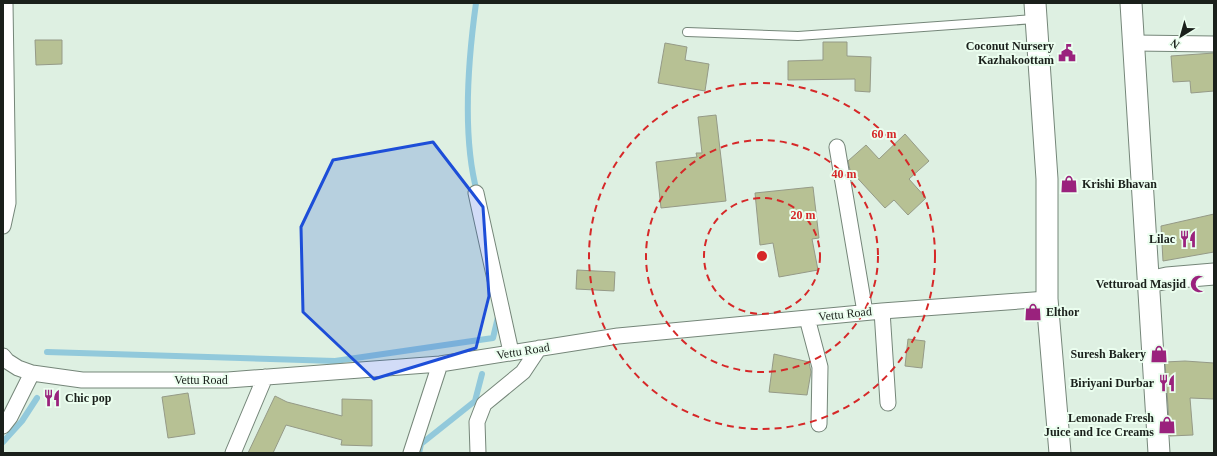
<svg xmlns="http://www.w3.org/2000/svg" width="1217" height="456" font-family="'Times New Roman',serif">
<style>
.lines{fill:none;stroke-linecap:round;stroke-linejoin:round}
.stream{stroke:#92c9db;stroke-width:6}
.building{fill:#b7c194;stroke:#959a87}
.lane-casing{stroke:#758679;stroke-width:10}
.street-casing{stroke:#758679;stroke-width:17}
.secondary-casing{stroke:#758679;stroke-width:23}
.lane{stroke:#fff;stroke-width:8}
.street{stroke:#fff;stroke-width:15}
.secondary{stroke:#fff;stroke-width:21}
.marked{fill:#1d4ed8;fill-opacity:0.2;stroke:#1d4ed8;stroke-width:3;stroke-linejoin:round}
.ring{fill:none;stroke:#d62828;stroke-width:2;stroke-dasharray:7 5}
.labels{text-anchor:middle;stroke-width:4;stroke-linejoin:round;paint-order:stroke}
.poi-label{font-size:12px;font-weight:bold;fill:#1a201b;stroke:#ebfeef;text-anchor:end}
.street-label{font-size:12px;fill:#1a201b;stroke:#ebfeef}
.centre{fill:#d62828;stroke:#ebfeef;stroke-width:2}
.ring-label{font-size:12px;text-anchor:middle;font-weight:bold;fill:#d62828;stroke:#ebfeef;stroke-width:4;stroke-linejoin:round;paint-order:stroke}
</style>
<rect width="100%" height="100%" fill="#def0e2"/>
<g class="lines">
<path class="stream" d="M476,3C468,61 462,136 477,192
M47,352L335,361L493,338L498,317
M3,442L22,421L37,398
M419,453L421,444L475,401L482,374"/>
</g>
<path class="building" d="M35,40H62V64L36,65Z
M823,42H847V56L871,57L870,92L855,91V79L788,80V61L823,60Z
M665,43L687,47L685,60L709,64L705,91L658,83Z
M1214,53V91L1191,93L1190,81L1173,82L1171,56Z
M716,115L726,201L661,208L656,162L697,157L696,153H702L698,117Z
M905,134L929,161L909,179L926,198L908,215L894,200L885,208L850,170L848,161L866,145L879,159Z
M813,187L819,238L812,239L818,270L779,277L773,243L760,245L755,193Z
M1214,214V252L1163,261L1161,226Z
M577,270L615,272L614,291L576,289Z
M908,339L925,341L922,368L905,366Z
M774,354L809,362L811,372L807,395L769,392Z
M1185,361L1214,363V399L1190,398L1193,435L1170,436L1165,362Z
M188,393L195,434L168,438L162,397Z
M275,396L287,402L342,416V399L372,400V446L341,445L342,440L286,425L273,453H248Z"/>
<g class="lines">
<g class="lane-casing">
<path id="lane" d="M687,32L798,36L1035,19"/>
</g>
<g class="street-casing">
<path id="street" d="M1134,43L1214,44
M837,147L865,312
M476,193L511,352
M3,226L8,203L5,3
M882,311L888,403
M807,318L820,367L819,424
M3,356L7,361L18,368L32,373L82,380H228L440,364L618,336L882,311L1047,299
M3,426L10,417L32,373
M233,453L265,377
M411,453L440,364
M478,453L477,422L484,404L523,372L539,348"/>
</g>
<g class="secondary-casing">
<path id="secondary" d="M1035,3L1047,179V299L1060,453
M1131,3L1159,453
M1149,282L1167,278L1214,274"/>
</g>
<use href="#lane" class="lane"/>
<use href="#street" class="street"/>
<use href="#secondary" class="secondary"/>
</g>
<path class="marked" d="M433,142L483,207L489,296L476,348L374,379L303,312L301,227L333,160Z"/>
<g class="ring">
<circle cx="762" cy="256" r="58"/>
<circle cx="762" cy="256" r="116"/>
<circle cx="762" cy="256" r="173"/>
</g>
<defs>
<g id="civic-bare" transform="scale(1.38)"><path d="M-.6-6.5H3V-4.5H.6V-3L4-1V1h2V6H-6V1h2V-1L-.6-3ZM-1.2 2.5V6h2.4V2.5Z" fill="#9a227d" stroke="#ebfeef" stroke-width="2.5" paint-order="stroke"/></g>
<g id="shop-bare" transform="scale(1.38)"><path d="M-5-2.5h2.3a2.7 3.5 0 0 1 5.4 0H5L5.5 6h-11ZM-1.5-2.5h3a1.5 2.3 0 0 0-3 0Z" fill="#9a227d" stroke="#ebfeef" stroke-width="2.5" paint-order="stroke"/></g>
<g id="restaurant-bare" transform="scale(1.38)"><path d="M-5-6h1v4h1v-4h1v4h1v-4h1v5L-1.5 .5V6h-2V.5L-5-1ZM5-6V6H3V1.5H1.5Q1.5-4 5-6Z" fill="#9a227d" stroke="#ebfeef" stroke-width="2.5" paint-order="stroke"/></g>
<g id="mosque-bare" transform="scale(1.38)"><path d="M3.5-4.9A6 6 0 1 0 3.5 4.9A5 5 0 1 1 3.5-4.9Z" fill="#9a227d" stroke="#ebfeef" stroke-width="2.5" paint-order="stroke"/></g>
</defs>
<g fill-rule="evenodd">
<use href="#civic-bare" x="1067" y="53"/>
<use href="#shop-bare" x="1069" y="184"/>
<use href="#restaurant-bare" x="1188" y="239"/>
<use href="#mosque-bare" x="1199" y="284"/>
<use href="#shop-bare" x="1033" y="312"/>
<use href="#shop-bare" x="1159" y="354"/>
<use href="#restaurant-bare" x="1167" y="383"/>
<use href="#restaurant-bare" x="52" y="398"/>
<use href="#shop-bare" x="1167" y="425"/>
</g>
<g class="labels">
<g class="poi-label">
<text x="1054" y="50">Coconut Nursery<tspan x="1054" dy="14">Kazhakoottam</tspan></text>
<text x="1082" y="188" text-anchor="start">Krishi Bhavan</text>
<text x="1175" y="243">Lilac</text>
<text x="1186" y="288">Vetturoad Masjid</text>
<text x="1046" y="316" text-anchor="start">Elthor</text>
<text x="1146" y="358">Suresh Bakery</text>
<text x="1154" y="387">Biriyani Durbar</text>
<text x="65" y="402" text-anchor="start">Chic pop</text>
<text x="1154" y="422">Lemonade Fresh<tspan x="1154" dy="14">Juice and Ice Creams</tspan></text>
</g>
<g class="street-label">
<text transform="translate(845 314) rotate(-6)" y="4">Vettu Road</text>
<text transform="translate(523 351) rotate(-9)" y="4">Vettu Road</text>
<text x="201" y="384">Vettu Road</text>
</g>
</g>
<circle cx="762" cy="256" r="6" class="centre"/>
<g class="ring-label">
<text x="884" y="138">60 m</text>
<text x="844" y="178">40 m</text>
<text x="803" y="219">20 m</text>
</g>
<rect width="1217" height="456" fill="none" stroke="#1a201b" stroke-width="8"/>
<g transform="translate(1181 36) rotate(217)" stroke="#ebfeef" stroke-width="3" paint-order="stroke">
<path d="M0-3L7 15L0 10L-7 15Z" fill="#1a201b"/>
<text y="-6" font-size="11" font-weight="bold" text-anchor="middle" fill="#1a201b">N</text>
</g>
</svg>
